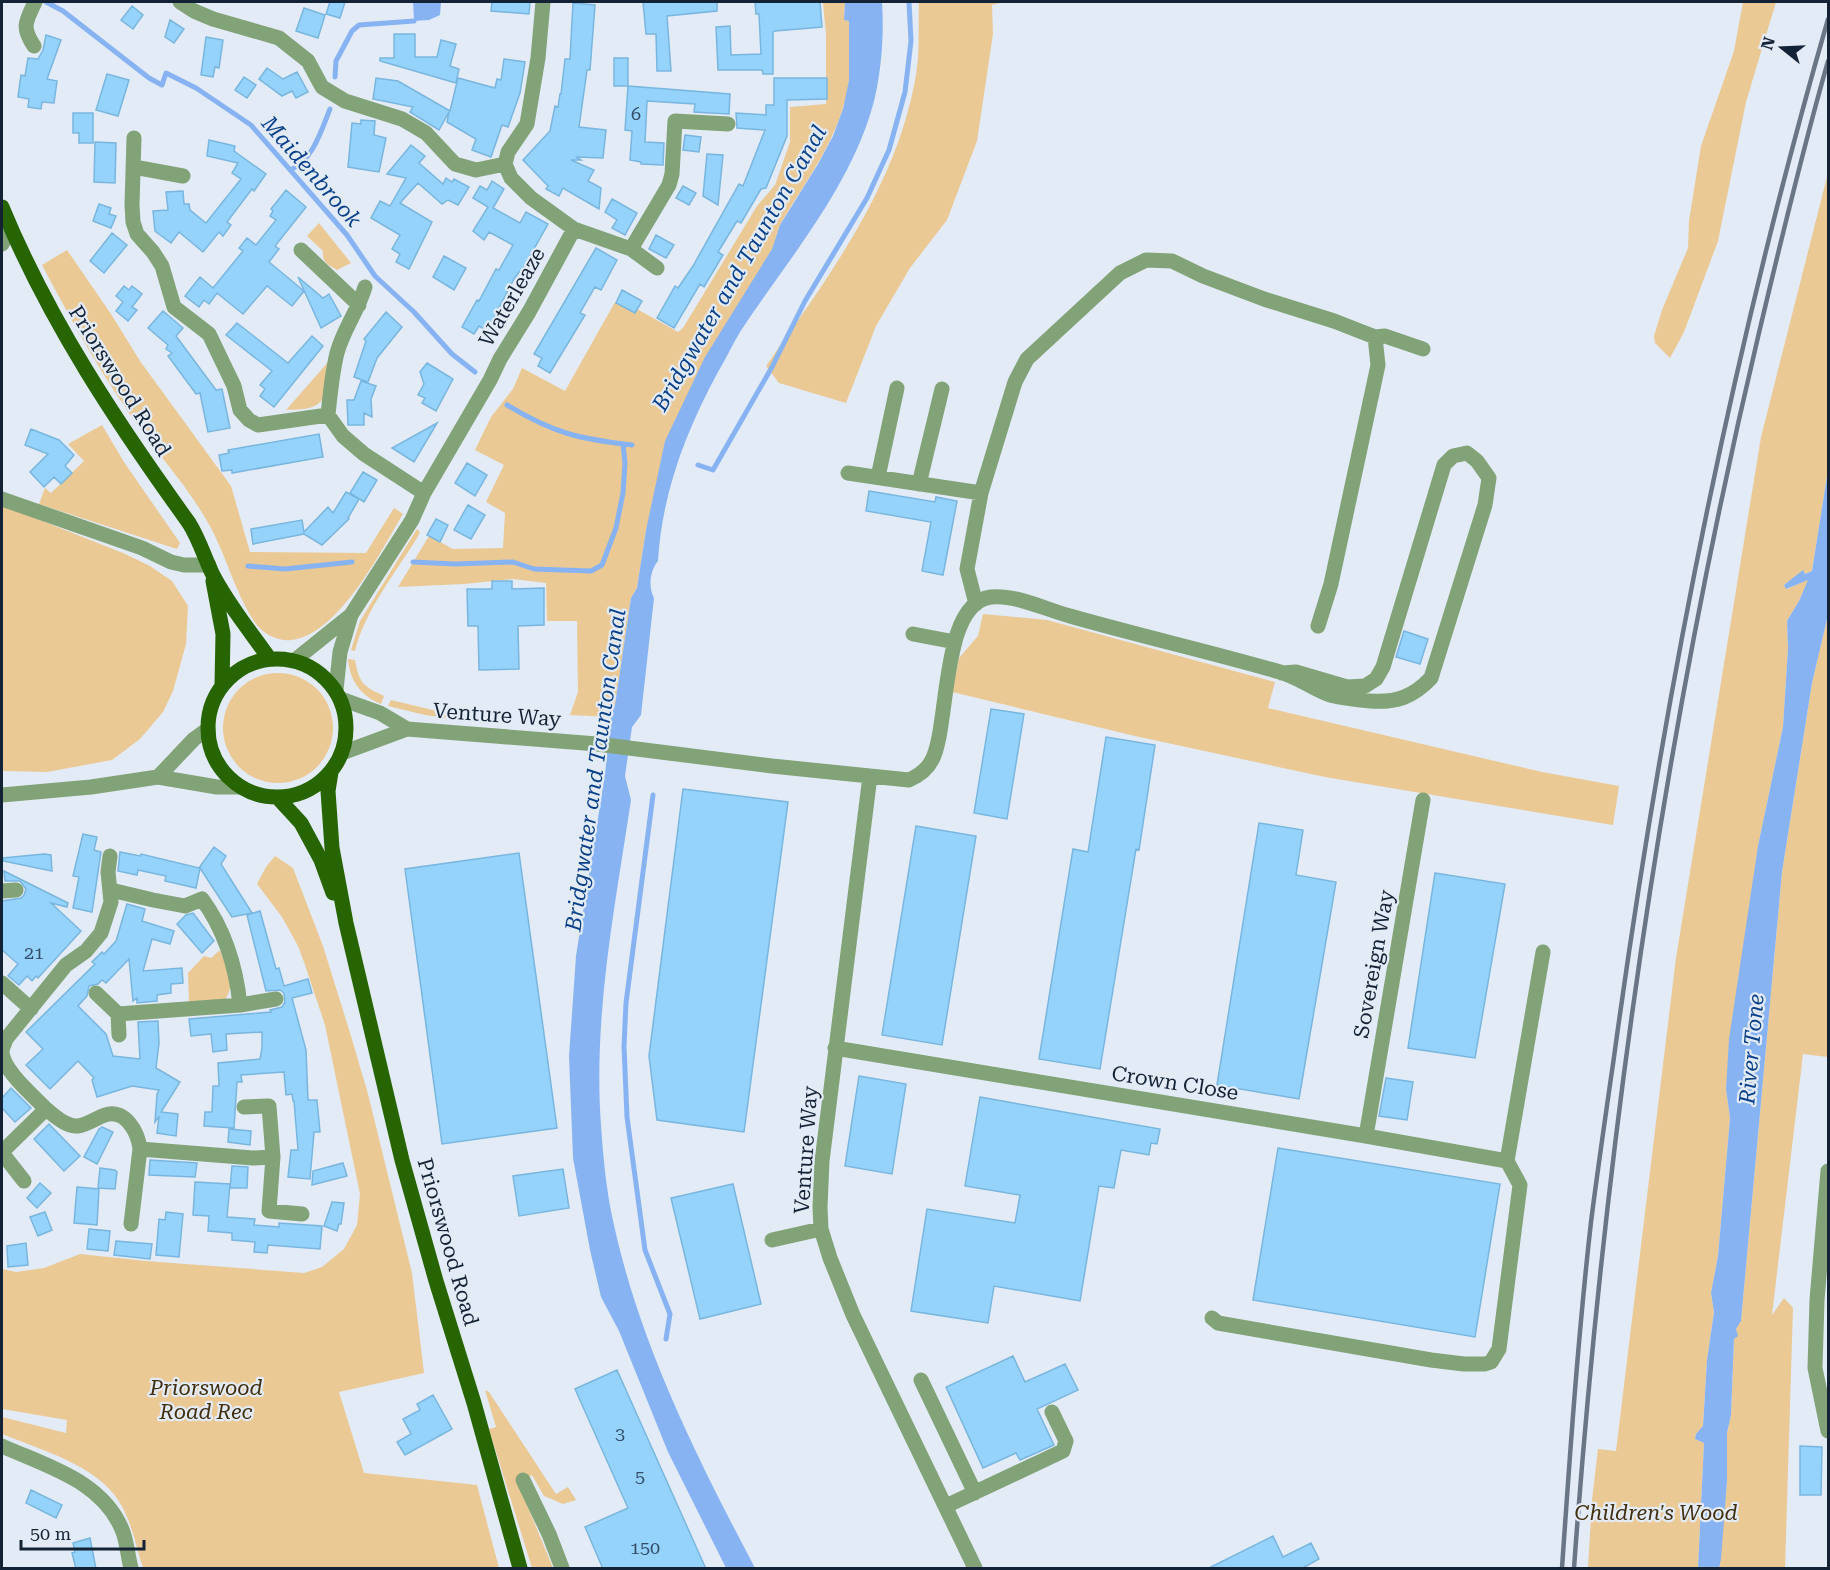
<svg xmlns="http://www.w3.org/2000/svg" width="1830" height="1570" font-family="'Roboto Serif',serif">
<style>
.green{fill:#ebc994}
.water{fill:#88b3f2}
.lines{fill:none;stroke-linecap:round;stroke-linejoin:round}
.stream{stroke:#88b3f2;stroke-width:5}
.building{fill:#95d3fd;stroke:#79b6df;stroke-width:1.5}
.minor{stroke:#82a377;stroke-width:15}
.major{stroke:#266501;stroke-width:15}
.rail{stroke:#6a7586;stroke-width:4.5}
.labels{text-anchor:middle;stroke-width:4.5;stroke-linejoin:round;paint-order:stroke}
.number-label{font-size:18px;fill:#344e68}
.street-label{font-size:21px;fill:#142236;stroke:#e3ebf6}
.park-label{font-size:21px;font-style:italic;fill:#402e0e;stroke:#e3ebf6}
.water-label{font-size:22px;font-style:italic;fill:#0a4089;stroke:#e3ebf6}
</style>
<rect width="100%" height="100%" fill="#e3ebf6"/>
<path class="green" d="M823,2H845L844,20L849,21C850,40 852,61 849,80C842,135 808,177 781,223C777,231 776,241 772,249C761,272 744,293 732,316L646,530L637,588L631,598L615,705L611,717L570,715L578,692L577,621H547L546,583L513,579L464,584L398,587L429,536L453,549L503,548L505,513L486,502L504,465L475,450L491,417L513,389L522,368L565,391L615,302L635,313L637,309L678,332L683,328L757,206L775,185L790,142V107L826,104V35Z
M919,2H1004L992,5L993,34L977,141L947,220L910,268L876,326L846,403L779,383L766,366C829,276 897,186 916,75C920,51 918,25 919,2Z
M1743,2H1776L1746,102L1718,241L1684,332L1670,358L1655,343L1654,336L1662,310L1688,248L1689,221L1701,146L1734,51Z
M1828,173V470L1812,571L1805,574L1803,570L1784,585L1787,589L1809,579L1799,601L1787,621L1788,648L1783,727L1758,846L1726,1089L1730,1118L1718,1256L1711,1293L1714,1312L1707,1360L1703,1426L1696,1434L1695,1439L1704,1443L1698,1568H1588L1592,1500L1598,1449L1616,1451L1676,958L1761,437Z
M319,223L351,263L337,270C328,265 322,262 323,251L307,236Z
M67,250L111,314L140,361L231,486L250,552L366,553L394,508L403,514C381,551 339,634 292,640C279,642 263,634 256,624C234,592 226,553 207,521C184,481 152,448 127,410C95,364 68,314 42,265Z
M329,361L322,400C313,411 299,409 286,410Z
M102,425L124,462L180,543L177,549L39,504L45,488L51,493L84,461L68,444Z
M2,505L123,553L150,566L172,581L188,606L186,644L173,691L163,712L140,739L112,760L47,772L2,771Z
M417,529L420,532L417,538C396,572 364,612 355,651L351,650L360,621Z
M983,614L1047,620L1275,682L1268,708L1542,772L1619,786L1613,825L1325,777L1135,736L952,692L959,658L978,636Z
M1828,615V1057L1803,1054L1772,1315L1784,1298L1793,1308L1785,1568H1719L1727,1481V1433L1731,1415L1734,1339L1736,1329L1741,1321L1782,872L1812,683Z
M348,659L355,660C359,683 363,686 384,696L381,704C360,695 350,681 348,659Z
M223 728a55 55 0 1 1 110 0a55 55 0 1 1-110 0Z
M391,700L441,712L490,719L485,723L425,715L388,706Z
M275,856L293,868L323,946L351,1036L368,1094L412,1273L424,1373L339,1392L364,1473L477,1485L499,1568H143C136,1546 132,1523 120,1503C99,1466 39,1449 2,1434V1417L66,1433L67,1420L2,1409V1269L16,1272L44,1268L80,1254L146,1261L304,1273L322,1267L344,1249L357,1225L360,1194L325,1025L304,962L298,946L282,917L257,884L266,867Z
M220,950C225,965 237,985 225,999L189,1003L188,973L204,956L211,958Z
M485,1390L489,1392L556,1494L568,1487L576,1500L563,1504L544,1496L532,1475L518,1483L553,1568H532L489,1429L496,1427Z"/>
<path class="water" d="M413,2H441L440,15L429,20L414,21Z
M845,2H882C884,32 882,66 875,97C854,184 788,259 740,332C732,345 726,359 718,372C686,431 662,493 658,561C650,571 648,586 654,598L641,715L632,727L625,776L631,800C615,907 593,1016 601,1125C603,1155 606,1187 612,1216C638,1341 696,1456 755,1568H726L668,1452L619,1331L601,1297L590,1250L573,1158L569,1056L576,956L605,774L611,717L615,705L631,598L637,588L646,530L665,441L705,357L772,249L780,225L818,164L833,136L843,109L849,80V21L844,20Z
M1828,470V615L1812,683L1782,872L1741,1321L1736,1329L1738,1336L1734,1339L1731,1415L1727,1433V1481L1721,1559L1719,1568H1698L1704,1443L1695,1439L1696,1434L1703,1426L1707,1360L1714,1312L1711,1293L1718,1256L1730,1118L1726,1089L1729,1039L1758,846L1783,727L1788,648L1787,621L1799,601L1808,580L1786,589L1784,585L1803,570L1805,574L1812,571Z"/>
<g class="lines">
<path class="stream" d="M46,2L63,11L149,78L162,85L166,73L196,88L251,125L347,235L375,276L414,312L452,354L475,372
M335,77L336,61L352,31L359,25L414,21
M290,170C313,160 321,131 330,109
M507,405C553,433 579,439 632,445
M698,465L713,470L772,367L805,301L867,198L889,150L905,92L911,41L909,2
M413,562L455,564L513,562L534,569L591,571L602,565L616,528L623,493L625,463L623,444
M248,566L285,569L352,562
M653,795L626,1003L624,1046L627,1117L645,1250L670,1314L666,1339"/>
</g>
<path class="building" d="M330,2H345L340,18L326,14Z
M492,2H530L529,14L491,11Z
M643,2H717V11L667,16L671,71H657L656,34H646Z
M755,2H820L822,27L775,31L773,32V74H763L762,70H718L716,27L730,26L731,55L761,54L759,14H756Z
M573,3L595,5L590,70H587L579,127L606,130L603,158L576,157L581,160H571L594,170L588,181L601,188L599,209L563,188L559,196L546,189L548,186L523,160L550,131L555,106L558,107L560,94H561L565,59H570Z
M132,6L143,15L133,29L121,20Z
M304,8L325,15L318,38L296,31Z
M170,20L184,29L174,43L165,37Z
M394,34H415V57H437L441,40L456,44L450,66L459,69L456,83L380,61V58H394Z
M46,35L61,40L47,79L57,81L54,103L42,102L41,109L28,107L29,99L18,97L21,75L25,76L28,58L38,59L43,50Z
M206,37L223,40L219,68L215,67L213,77L201,75Z
M614,58H628V86L730,94L729,114L694,112L695,104L647,101L645,142L664,143L663,165L641,164V162L630,160L632,131L625,130L628,86H614Z
M504,59L525,62L520,93L508,127L502,125L491,157L472,150L476,139L447,122L449,112L439,130L410,112L413,107L373,99L376,78L398,81L450,111L458,78L495,88L497,79L501,80Z
M267,68L283,79L297,72L308,92L296,98L292,91L282,96L259,79Z
M107,74L129,80L118,116L96,110Z
M244,77L256,85L247,98L235,90Z
M774,78H827V99L787,100V136L766,188L761,189L741,223L737,221L718,252L723,255L704,287L700,284L674,328L657,318L675,286L678,288L693,266L739,184L743,186L765,130L737,128L736,113L766,115V105H774Z
M73,113H93V143H79V133H73Z
M361,120L375,121L374,135L386,138L379,172L348,167L352,123L361,124Z
M685,135L701,137L699,152L683,150Z
M209,140L235,146L234,151L266,174L254,191L252,189L227,222L231,225L223,236L219,232L203,252L179,232L171,243L155,231L153,211L168,210L166,192L183,191L184,204H189L190,210L206,223L241,179L232,173L238,163L207,156Z
M95,142L116,143L115,183L94,182Z
M411,145L425,156L419,163L443,184L446,178L452,182L454,179L469,187L458,205L448,200L442,204L418,183L400,203L432,222L409,269L396,262L400,254L392,249L400,235L371,218L380,201L390,206L406,178L387,174Z
M707,154L723,155L718,205L703,196Z
M492,181L504,189L493,208L520,223L526,212L548,224L521,272L520,271L514,279L487,331L479,326L474,334L462,327L477,300L479,301L496,269L499,270L513,245L489,232L484,240L473,231L488,207L473,198L480,186L487,190Z
M683,186L696,193L689,205L676,198Z
M286,190L306,207L275,246L279,249L269,262L304,291L292,306L267,286L243,314L217,293L209,304L204,300L199,307L185,296L200,277L213,288L243,251L239,248L247,238L256,245L276,220L270,216L273,211L271,209Z
M612,199L637,213L625,235L612,228L617,220L605,212Z
M99,204L111,208L109,214L116,216L111,228L93,221Z
M112,233L127,245L104,273L90,261Z
M656,235L674,245L666,258L649,249Z
M596,248L617,260L601,290L595,287L580,313L585,315L550,373L538,366L542,358L534,354Z
M444,256L466,268L454,290L433,277Z
M298,277L323,298L329,294L341,316L321,328Z
M124,286L129,290L132,286L142,294L132,307L137,310L128,321L116,311L123,302L116,296Z
M622,290L642,301L635,313L616,303Z
M163,311L183,328L176,336L216,390L222,389L230,428L208,432L200,393L196,394L168,356L172,353L166,349L168,345L148,328Z
M386,312L402,327L377,358L368,382L354,377L366,341L364,339Z
M237,323L288,363L312,336L323,346L274,407L260,396L265,389L260,385L272,371L226,335Z
M427,363L453,379L436,411L422,403L425,398L418,395L424,384L420,372Z
M361,381L376,386L371,399L372,417L364,413V425H348L347,400H354Z
M437,423L414,462L392,448Z
M31,429L59,440L74,455L65,466L72,473L61,484L54,477L44,487L30,472L48,454L25,445Z
M319,434L323,457L232,473V470L222,471L219,455L229,453L228,450Z
M467,463L487,475L475,496L455,483Z
M363,472L377,480L364,502L350,493Z
M869,491L935,502L936,497L957,501L943,575L922,571L931,522L866,511Z
M346,492L359,499L348,518L349,519L322,545L304,534L253,544L251,529L302,520L304,532L328,507L333,513Z
M468,505L485,515L471,539L454,530Z
M436,519L448,525L440,542L427,535Z
M492,581H512V589L544,588V625L518,626L519,669L479,670L478,626H468L467,589H492Z
M1404,631L1428,639L1420,664L1396,657Z
M991,709L1024,714L1007,819L974,813Z
M1106,737L1155,745L1139,850L1136,849L1100,1069L1039,1059L1073,849L1088,852Z
M683,789L788,802L744,1132L657,1120L649,1056Z
M1259,823L1303,830L1296,875L1336,882L1299,1099L1217,1085Z
M916,826L976,836L942,1045L882,1035Z
M83,834L97,837L94,850L101,852L92,912L73,908L79,877L73,876Z
M214,847L226,856L221,864L252,913L232,917L200,868L196,888L165,881L166,876L138,870L137,875L118,871L120,852L140,856L141,854L199,868Z
M519,853L557,1128L442,1144L405,869Z
M44,854L51,855L52,871L3,861V858Z
M4,871L68,903L67,907L51,903L81,931L38,978L36,976L32,981L27,976L19,985L8,976L18,964L2,950V901L21,898L24,895L26,889L20,881H5Z
M1435,873L1505,884L1475,1058L1408,1048Z
M127,904L145,909L142,921L174,931L170,944L152,939L143,971L182,968L183,983L171,984V993L157,995V1001L137,1003V998L133,1001L129,959L106,983L102,980L98,984L89,986L87,996L78,1006L106,1034L113,1056L140,1059L138,1022L158,1021L159,1043L156,1068L180,1082L161,1112L178,1114L176,1136L157,1133L159,1116L155,1122L157,1094L159,1090L132,1086L97,1097L92,1080L94,1078L78,1061L50,1089L26,1065L43,1049L26,1032L95,964L92,962L102,952L104,954L116,941Z
M260,911L276,969L279,968L284,986L308,979L312,993L292,998L306,1050L308,1100H317L320,1132H314L310,1179L288,1177L291,1150H298L294,1101H293L292,1094L286,1095L284,1072L241,1075L242,1082H237L234,1128L204,1126L205,1112H212L213,1086H219L218,1063L260,1059L262,1048V1032L226,1034L227,1050L213,1052L211,1034L191,1036L189,1019L271,1012L270,1010L282,1007L285,1002L284,993L280,990L266,991L247,915Z
M193,913L214,941L202,953L177,924L186,915Z
M859,1076L906,1084L892,1174L845,1166Z
M1386,1078L1413,1082L1407,1120L1379,1116Z
M11,1088L31,1108L15,1122L2,1108V1098Z
M980,1097L1160,1129L1157,1144L1151,1143L1149,1155L1121,1150L1114,1188L1099,1186L1080,1301L994,1286L988,1323L911,1311L927,1209L1015,1223L1020,1195L965,1186Z
M49,1124L80,1156L64,1171L34,1139Z
M102,1127L113,1132L97,1164L84,1157L99,1129Z
M229,1129L251,1131L250,1145L228,1142Z
M1278,1148L1500,1184L1475,1337L1253,1300Z
M150,1160L197,1163L195,1177L149,1175Z
M343,1163L347,1176L312,1185L313,1171Z
M232,1166L248,1167L247,1188H230Z
M100,1168L115,1170L117,1172L115,1189L98,1188Z
M563,1169L569,1208L519,1216L513,1176Z
M195,1182L230,1184L227,1217L255,1219L254,1225L279,1227V1223L322,1226L320,1249L268,1245L267,1253L254,1252L255,1242L232,1240V1233L208,1231L209,1216L193,1215Z
M40,1183L51,1193L37,1208L27,1198Z
M733,1184L761,1304L700,1319L671,1198Z
M77,1187L99,1189L97,1225L74,1223Z
M332,1202L344,1203L341,1224H339L337,1231L324,1226Z
M45,1212L52,1230L38,1236L30,1217Z
M166,1212L183,1214L179,1257L156,1255L159,1219L165,1220Z
M89,1229L110,1231L108,1251L87,1249Z
M116,1241L152,1244L150,1259L114,1255Z
M26,1243L28,1265L8,1267L7,1246Z
M1013,1356L1025,1382L1065,1364L1078,1390L1037,1409L1054,1445L1020,1460L1016,1453L983,1468L946,1387Z
M617,1370L651,1446L706,1569H603L585,1527L628,1508L575,1389Z
M433,1395L452,1429L405,1455L397,1442L411,1434L403,1419L420,1410L417,1404Z
M1800,1446L1822,1447L1821,1495H1800Z
M31,1490L62,1505L56,1518L26,1503Z
M1273,1536L1283,1557L1311,1543L1319,1559L1301,1569H1207Z
M90,1538L96,1569H76L72,1553L75,1552L73,1543Z"/>
<g class="lines">
<path class="minor" d="M180,2L194,11L213,19L279,38L308,61L322,87L345,101L402,119L426,133L455,164L476,170L505,164
M34,46C21,27 26,21 35,2
M134,138L132,205L133,222L137,234L153,252L162,266L174,307L209,334L234,386L240,410L249,420L258,425L328,415L343,436L364,454L424,493
M134,167L183,176
M574,229L631,249L669,185L672,174L675,121L728,124
M2,244L6,237L12,232
M631,249L657,268
M301,250L359,305
M328,415C330,395 332,373 337,353C343,330 358,311 365,287
M848,473L981,493
M878,477L897,388
M919,484L942,389
M2,499L142,548L171,562L184,565H209
M976,604L967,569L981,493L1015,382L1027,359L1120,273L1146,260L1172,261L1203,276L1264,299L1334,321L1375,337L1385,336L1423,349
M1318,626L1331,584L1378,365L1375,337
M913,634L955,642
M295,660L351,615
M336,690L340,652L351,615L412,520L424,493L490,380L500,359L529,312L574,229L531,198L511,178L505,164L508,152L527,124L538,58L543,2
M341,699L380,713L407,729L597,744L772,766L909,780C918,776 927,770 932,760C950,726 940,603 991,597C1015,594 1047,610 1070,616C1140,636 1211,652 1280,672C1298,677 1313,689 1330,695C1342,698 1358,700 1370,701C1396,703 1413,697 1431,678L1485,505L1489,478L1477,461L1467,453L1453,456L1444,465L1383,667L1376,679L1365,686L1347,687L1296,672L1282,673
M342,753L407,729
M870,776L822,1161L820,1207L821,1229L830,1258L853,1315L975,1568
M158,777L194,739L208,729
M2,795L91,787L158,777L217,787H241
M111,890L153,900L185,906L202,899C224,929 236,967 240,1005L276,999
M2,891L16,890
M2,983L31,1009
M96,993L118,1014L240,1005
M118,1014L119,1035
M835,1048L1366,1136L1507,1161
M46,1109C55,1116 66,1127 78,1126C87,1125 96,1118 105,1115C125,1108 138,1132 140,1149L253,1158L273,1157L269,1106L244,1107
M1366,1136L1423,800
M2,1152L46,1109C34,1096 3,1071 2,1052C2,1048 5,1043 6,1039L66,965L86,951L101,933L111,902L108,872L110,856
M2,1153L24,1181
M273,1157L269,1211L302,1214
M1828,1171L1817,1300L1815,1368L1828,1431
M131,1224L140,1149
M772,1240L821,1229
M1212,1318L1218,1323L1431,1360L1464,1364H1485L1491,1362L1499,1349L1520,1185L1507,1161L1543,952
M921,1380L975,1493
M2,1446C46,1466 104,1481 123,1532C127,1543 128,1557 131,1568
M523,1480L549,1534L562,1568
M946,1506L1063,1451L1066,1441L1052,1412"/>
<path class="major" d="M2,207C49,321 117,423 189,523C199,539 204,556 212,573C227,603 250,631 269,658
M213,581L223,634L222,685
M208 728a69 69 0 1 1 138 0a69 69 0 1 1-138 0Z
M331,772L328,791L332,848L346,923L402,1160L436,1281L474,1403L520,1568
M277,797L301,823L321,860L333,893"/>
<path class="rail" d="M1562,1568C1570,1453 1578,1337 1591,1222C1598,1167 1606,1112 1614,1057C1662,706 1730,359 1828,19
M1574,1568C1604,1154 1662,742 1758,337C1780,244 1802,152 1828,61"/>
</g>
<g class="labels">
<g class="number-label">
<text x="636" y="120">6</text>
<text x="34" y="959">21</text>
<text x="620" y="1440">3</text>
<text x="640" y="1483">5</text>
<text x="645" y="1554">150</text>
</g>
<g class="street-label">
<text transform="translate(512 297) rotate(-60)" y="7">Waterleaze</text>
<text transform="translate(120 381) rotate(58)" y="7">Priorswood Road</text>
<text transform="translate(497 715) rotate(4)" y="7">Venture Way</text>
<text transform="translate(1374 964) rotate(-80)" y="7">Sovereign Way</text>
<text transform="translate(1175 1083) rotate(9)" y="7">Crown Close</text>
<text transform="translate(806 1150) rotate(-86)" y="7">Venture Way</text>
<text transform="translate(448 1242) rotate(74)" y="7">Priorswood Road</text>
</g>
<g class="park-label">
<text x="206" y="1395">Priorswood<tspan x="206" dy="24">Road Rec</tspan></text>
<text x="1656" y="1520">Children's Wood</text>
</g>
<g class="water-label">
<text transform="translate(312 171) rotate(49)" y="8">Maidenbrook</text>
<text transform="translate(739 268) rotate(-60)" y="8">Bridgwater and Taunton Canal</text>
<text transform="translate(595 770) rotate(-82)" y="8">Bridgwater and Taunton Canal</text>
<text transform="translate(1751 1049) rotate(-85)" y="8">River Tone</text>
</g>
</g>
<rect width="1830" height="1570" fill="none" stroke="#142236" stroke-width="6"/>
<g transform="translate(1782 48) rotate(288)" stroke="#e3ebf6" stroke-width="4.5" paint-order="stroke">
<path d="M0-4.5L10 22L0 15L-10 22Z" fill="#142236"/>
<text y="-9" font-size="16" font-weight="bold" text-anchor="middle" fill="#142236">N</text>
</g>
<path d="M21 1540v9h123v-9" fill="none" stroke="#142236" stroke-width="3"/>
<text x="30" y="1540" font-size="18" fill="#142236" stroke="#e3ebf6" stroke-width="4.5" paint-order="stroke">50 m</text>
</svg>
